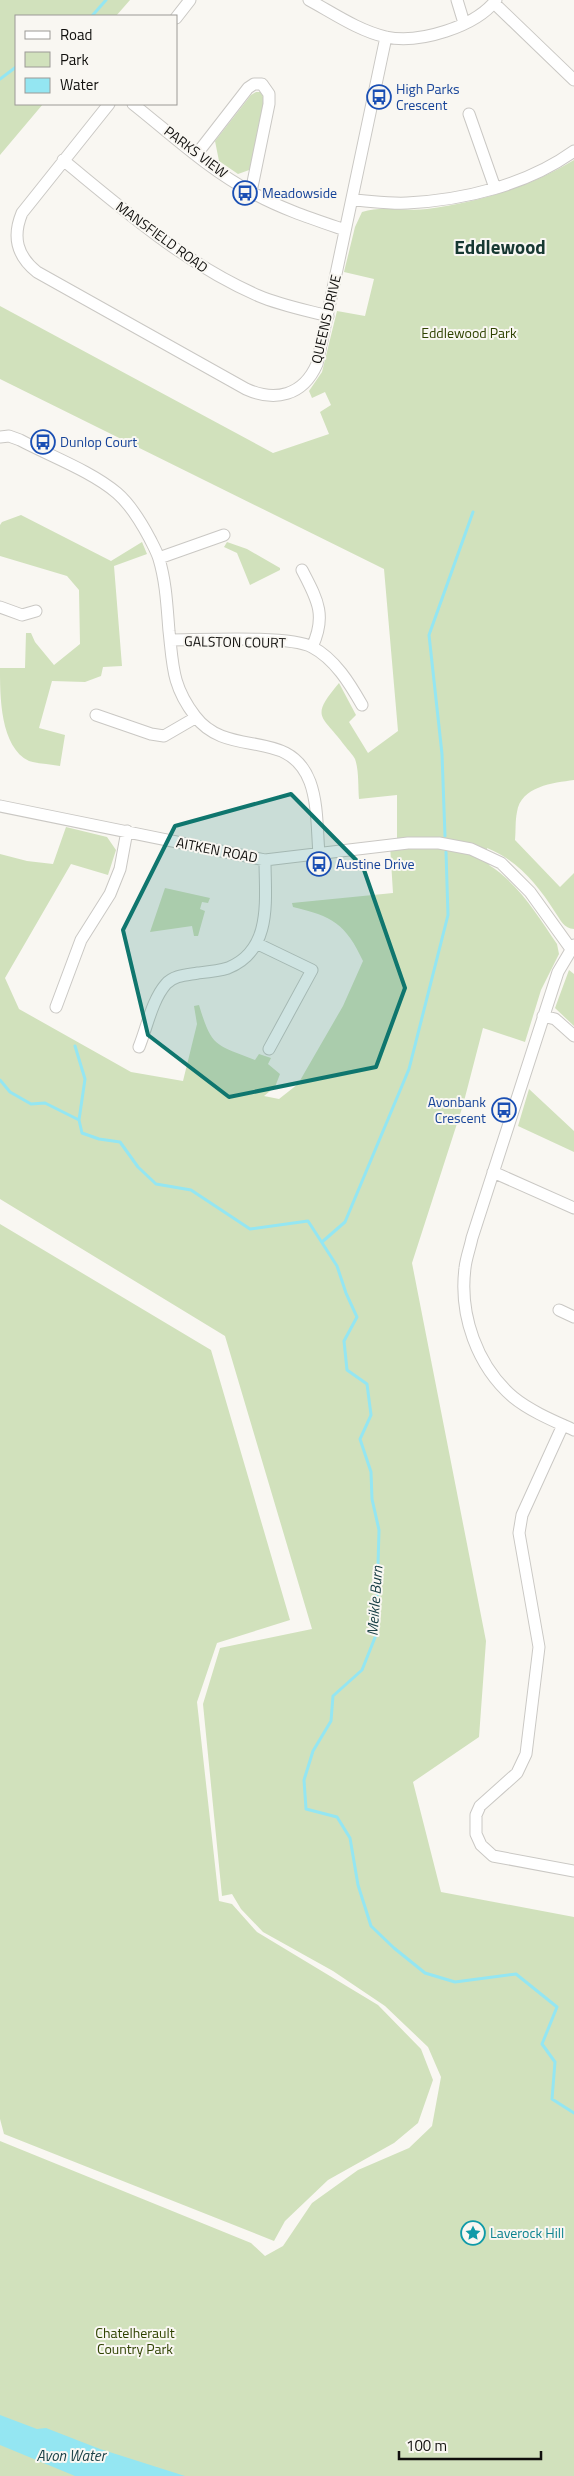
<svg xmlns="http://www.w3.org/2000/svg" width="574" height="2476" font-family="'Titillium Web',sans-serif">
<style>
.green{fill:#d1e1bc}
.water{fill:#94e6f2}
.lines{fill:none;stroke-linecap:round;stroke-linejoin:round}
.stream{stroke:#94e6f2;stroke-width:3}
.minor-casing{stroke:#cac8c4;stroke-width:13}
.minor{stroke:#fff;stroke-width:11}
.marked{fill:#0f766e;fill-opacity:0.2;stroke:#0f766e;stroke-width:4;stroke-linejoin:round}
.labels{text-anchor:middle;stroke-width:4;stroke-linejoin:round;paint-order:stroke}
.transit-label{font-size:14px;fill:#164399;stroke:#f9f7f2;text-anchor:start}
.street-label{font-size:14px;fill:#100f0d;stroke:#f9f7f2}
.park-label{font-size:14px;fill:#2f4201;stroke:#f9f7f2}
.culture-label{font-size:14px;fill:#0d838f;stroke:#f9f7f2;text-anchor:start}
.water-label{font-size:15px;font-style:italic;fill:#1b4147;stroke:#f9f7f2}
.district-label{font-size:19px;font-weight:bold;fill:#173832;stroke:#f9f7f2}
</style>
<rect width="100%" height="100%" fill="#f9f7f2"/>
<path class="green" d="M0,0H130L116,16H16V104H43L0,155Z
M256,92H260L265,98L252,169L238,174L219,161L215,141L251,95Z
M574,160V780C553,783 521,786 517,812C515,821 516,831 515,840L560,887L574,873V929C564,929 560,919 555,912C538,885 517,860 487,848L489,865C519,884 538,916 557,944L559,954L541,990L525,1042L483,1028L463,1105L412,1263L486,1641L479,1737L413,1782L441,1892L574,1917V2476H0V2141L251,2243L265,2256L283,2246L312,2203L358,2170L409,2148L432,2126L441,2077L428,2047L385,2006L333,1971L263,1932L241,1909L232,1894L222,1896L203,1704L220,1648L312,1629L225,1336L0,1199V854L27,861L53,864L66,827L107,837L116,850L108,875L71,864L5,978L19,1009L131,1072L183,1081L197,1024L194,1006L199,1005C212,1048 215,1044 255,1060L259,1054L271,1058L268,1064L280,1074L275,1087L264,1096L279,1099L298,1084L343,1006L363,961C346,924 332,916 293,907L292,903L393,893L390,845L397,844V795L359,799C358,787 359,770 355,759C353,755 348,750 345,746C322,714 309,719 339,683L356,715L349,722L368,753L398,731L384,569L0,379V306L273,453L329,434L320,412L331,405L325,392L312,398L309,391L322,372L337,311L365,316L374,279L344,272L355,227L362,212C383,205 405,212 427,209C478,202 530,187 574,160Z
M21,515L111,561L142,542L147,554L114,566L122,666L103,667L101,676L85,682L52,681L39,728L65,735L60,766C50,764 38,764 29,761C0,747 0,696 0,668H25L26,633H31L35,642L54,665L80,644L79,590L67,576L0,556V525L2,522Z
M227,542L247,549L280,568V570L250,585L237,553L224,547Z
M165,888L210,898L208,903L202,902L200,909L205,911L198,936H194L192,926L150,932Z
M569,970L574,974V1026L555,1008Z
M529,1089L574,1131V1152L518,1126Z
M0,1224L211,1350L290,1620L217,1643L197,1702L219,1901L232,1904L257,1932L378,2005L421,2049L433,2080L418,2123L394,2143L328,2180L285,2221L274,2241L4,2134L0,2119Z"/>
<path class="water" d="M0,2415L37,2429L46,2428L100,2449L185,2476H75L0,2445Z"/>
<g class="lines">
<path class="stream" d="M92,16L106,0
M0,79L16,67
M445,836L442,754L429,635L473,512
M75,1046L85,1079L79,1120
M0,1080L10,1092L31,1104L45,1103L79,1120L82,1133L99,1139L120,1142L138,1167L156,1184L191,1190L250,1229L308,1221L337,1266L346,1293L357,1317L344,1341L347,1370L367,1384L371,1415L360,1439L371,1472L372,1499L379,1530L376,1635L362,1670L333,1696L331,1721L313,1751L304,1780L306,1809L337,1817L350,1838L358,1885L371,1926L394,1948L425,1973L455,1982L516,1974L557,2007L542,2044L555,2062L552,2099L574,2113
M322,1242L345,1222L409,1069L448,915L446,852"/>
<g class="minor-casing">
<path id="minor" d="M309,0C333,13 359,31 386,37C419,44 475,27 496,0
M457,0L464,23
M494,3L574,80
M176,18L190,0
M109,104L22,213C12,237 17,256 37,272L246,389C275,402 303,396 317,364L386,37
M133,104C171,134 209,170 253,193C282,209 313,219 345,230
M469,114L495,188
M196,155L248,88L254,84H262L269,94V104L251,192
M63,160C124,210 185,264 259,296C280,305 305,310 328,316
M353,200C371,201 389,204 407,203C464,200 527,185 574,151
M0,437L9,436L20,440C50,456 91,471 117,493C131,505 141,522 150,539C153,545 157,552 159,559C166,582 167,607 169,631C173,666 172,686 195,716C228,760 289,726 310,782C318,804 317,831 319,854
M159,558L224,535
M302,570C317,599 327,615 312,647
M0,607L22,615L36,611
M170,640C200,640 289,635 312,647C335,659 350,684 362,705
M96,715L151,734L164,736L195,718
M0,806L265,860L408,843H439L471,849L501,863L530,892L571,949
M258,944L312,970L269,1049
M574,945L558,972L472,1238C470,1248 466,1258 465,1268C459,1315 477,1366 513,1397C530,1411 554,1421 574,1430
M56,1007L81,940L110,894L120,869L127,831
M543,1016L555,1019L574,1036
M139,1047C147,1027 152,1000 166,984C174,975 187,975 198,973C208,972 219,971 228,968C273,950 265,899 265,860
M493,1172L574,1208
M559,1310L574,1317
M563,1425L522,1515L519,1533L539,1647L526,1754L517,1773L480,1806L476,1815V1834L481,1845L493,1856L574,1871"/>
</g>
<use href="#minor" class="minor"/>
</g>
<path class="marked" d="M291,794L363,867L405,988L376,1067L229,1097L148,1035L123,930L175,826Z"/>
<defs>
<g id="bus-ring" transform="scale(1.25)"><circle r="9.5" fill="#f9f7f2" stroke="#1a4fb4" stroke-width="1.5"/><path d="M-5-6H5V4H4V6H2V4H-2V6H-4V4H-5ZM-3.5-4V0h7V-4ZM-3.5 1.2v1.5H-2V1.2ZM2 1.2v1.5H3.5V1.2Z" fill="#1a4fb4"/></g>
<g id="sight-ring" transform="scale(1.25)"><circle r="9.5" fill="#f9f7f2" stroke="#0f9aa8" stroke-width="1.5"/><path d="M0-6L1.8-2.2L6-1.7L2.9 1.2L3.7 5.4L0 3.3L-3.7 5.4L-2.9 1.2L-6-1.7L-1.8-2.2Z" fill="#0f9aa8"/></g>
</defs>
<g fill-rule="evenodd">
<use href="#bus-ring" x="379" y="97"/>
<use href="#bus-ring" x="245" y="193"/>
<use href="#bus-ring" x="43" y="442"/>
<use href="#bus-ring" x="319" y="864"/>
<use href="#bus-ring" x="504" y="1110"/>
<use href="#sight-ring" x="473" y="2233"/>
</g>
<g class="labels">
<g class="transit-label">
<text x="396" y="94">High Parks<tspan x="396" dy="16">Crescent</tspan></text>
<text x="262" y="198">Meadowside</text>
<text x="60" y="447">Dunlop Court</text>
<text x="336" y="869">Austine Drive</text>
<text x="486" y="1107" text-anchor="end">Avonbank<tspan x="486" dy="16">Crescent</tspan></text>
</g>
<g class="street-label">
<text transform="translate(196 152) rotate(37)" y="5">PARKS VIEW</text>
<text transform="translate(162 237) rotate(36)" y="5">MANSFIELD ROAD</text>
<text transform="translate(326 319) rotate(-77)" y="5">QUEENS DRIVE</text>
<text transform="translate(235 642) rotate(1)" y="5">GALSTON COURT</text>
<text transform="translate(217 850) rotate(11)" y="5">AITKEN ROAD</text>
</g>
<g class="park-label">
<text x="469" y="338">Eddlewood Park</text>
<text x="135" y="2338">Chatelherault<tspan x="135" dy="16">Country Park</tspan></text>
</g>
<g class="culture-label">
<text x="490" y="2238">Laverock Hill</text>
</g>
<g class="water-label">
<text transform="translate(375 1601) rotate(-86)" y="5">Meikle Burn</text>
<text x="71" y="2461">Avon Water</text>
</g>
<g class="district-label">
<text x="500" y="254">Eddlewood</text>
</g>
</g>
<rect x="15" y="15" width="162" height="90" fill="#f9f7f2" stroke="#9c9a96"/>
<rect x="25" y="31" width="25" height="8" fill="#ffffff" stroke="#9c9a96"/>
<text x="60" y="40" font-size="15" fill="#100f0d">Road</text>
<rect x="25" y="52" width="25" height="15" fill="#d1e1bc" stroke="#9c9a96"/>
<text x="60" y="65" font-size="15" fill="#100f0d">Park</text>
<rect x="25" y="78" width="25" height="15" fill="#94e6f2" stroke="#9c9a96"/>
<text x="60" y="90" font-size="15" fill="#100f0d">Water</text>
<path d="M399 2451v8h142v-8" fill="none" stroke="#100f0d" stroke-width="2.5"/>
<text x="406" y="2451" font-size="15" fill="#100f0d" stroke="#f9f7f2" stroke-width="4" paint-order="stroke">100 m</text>
</svg>
